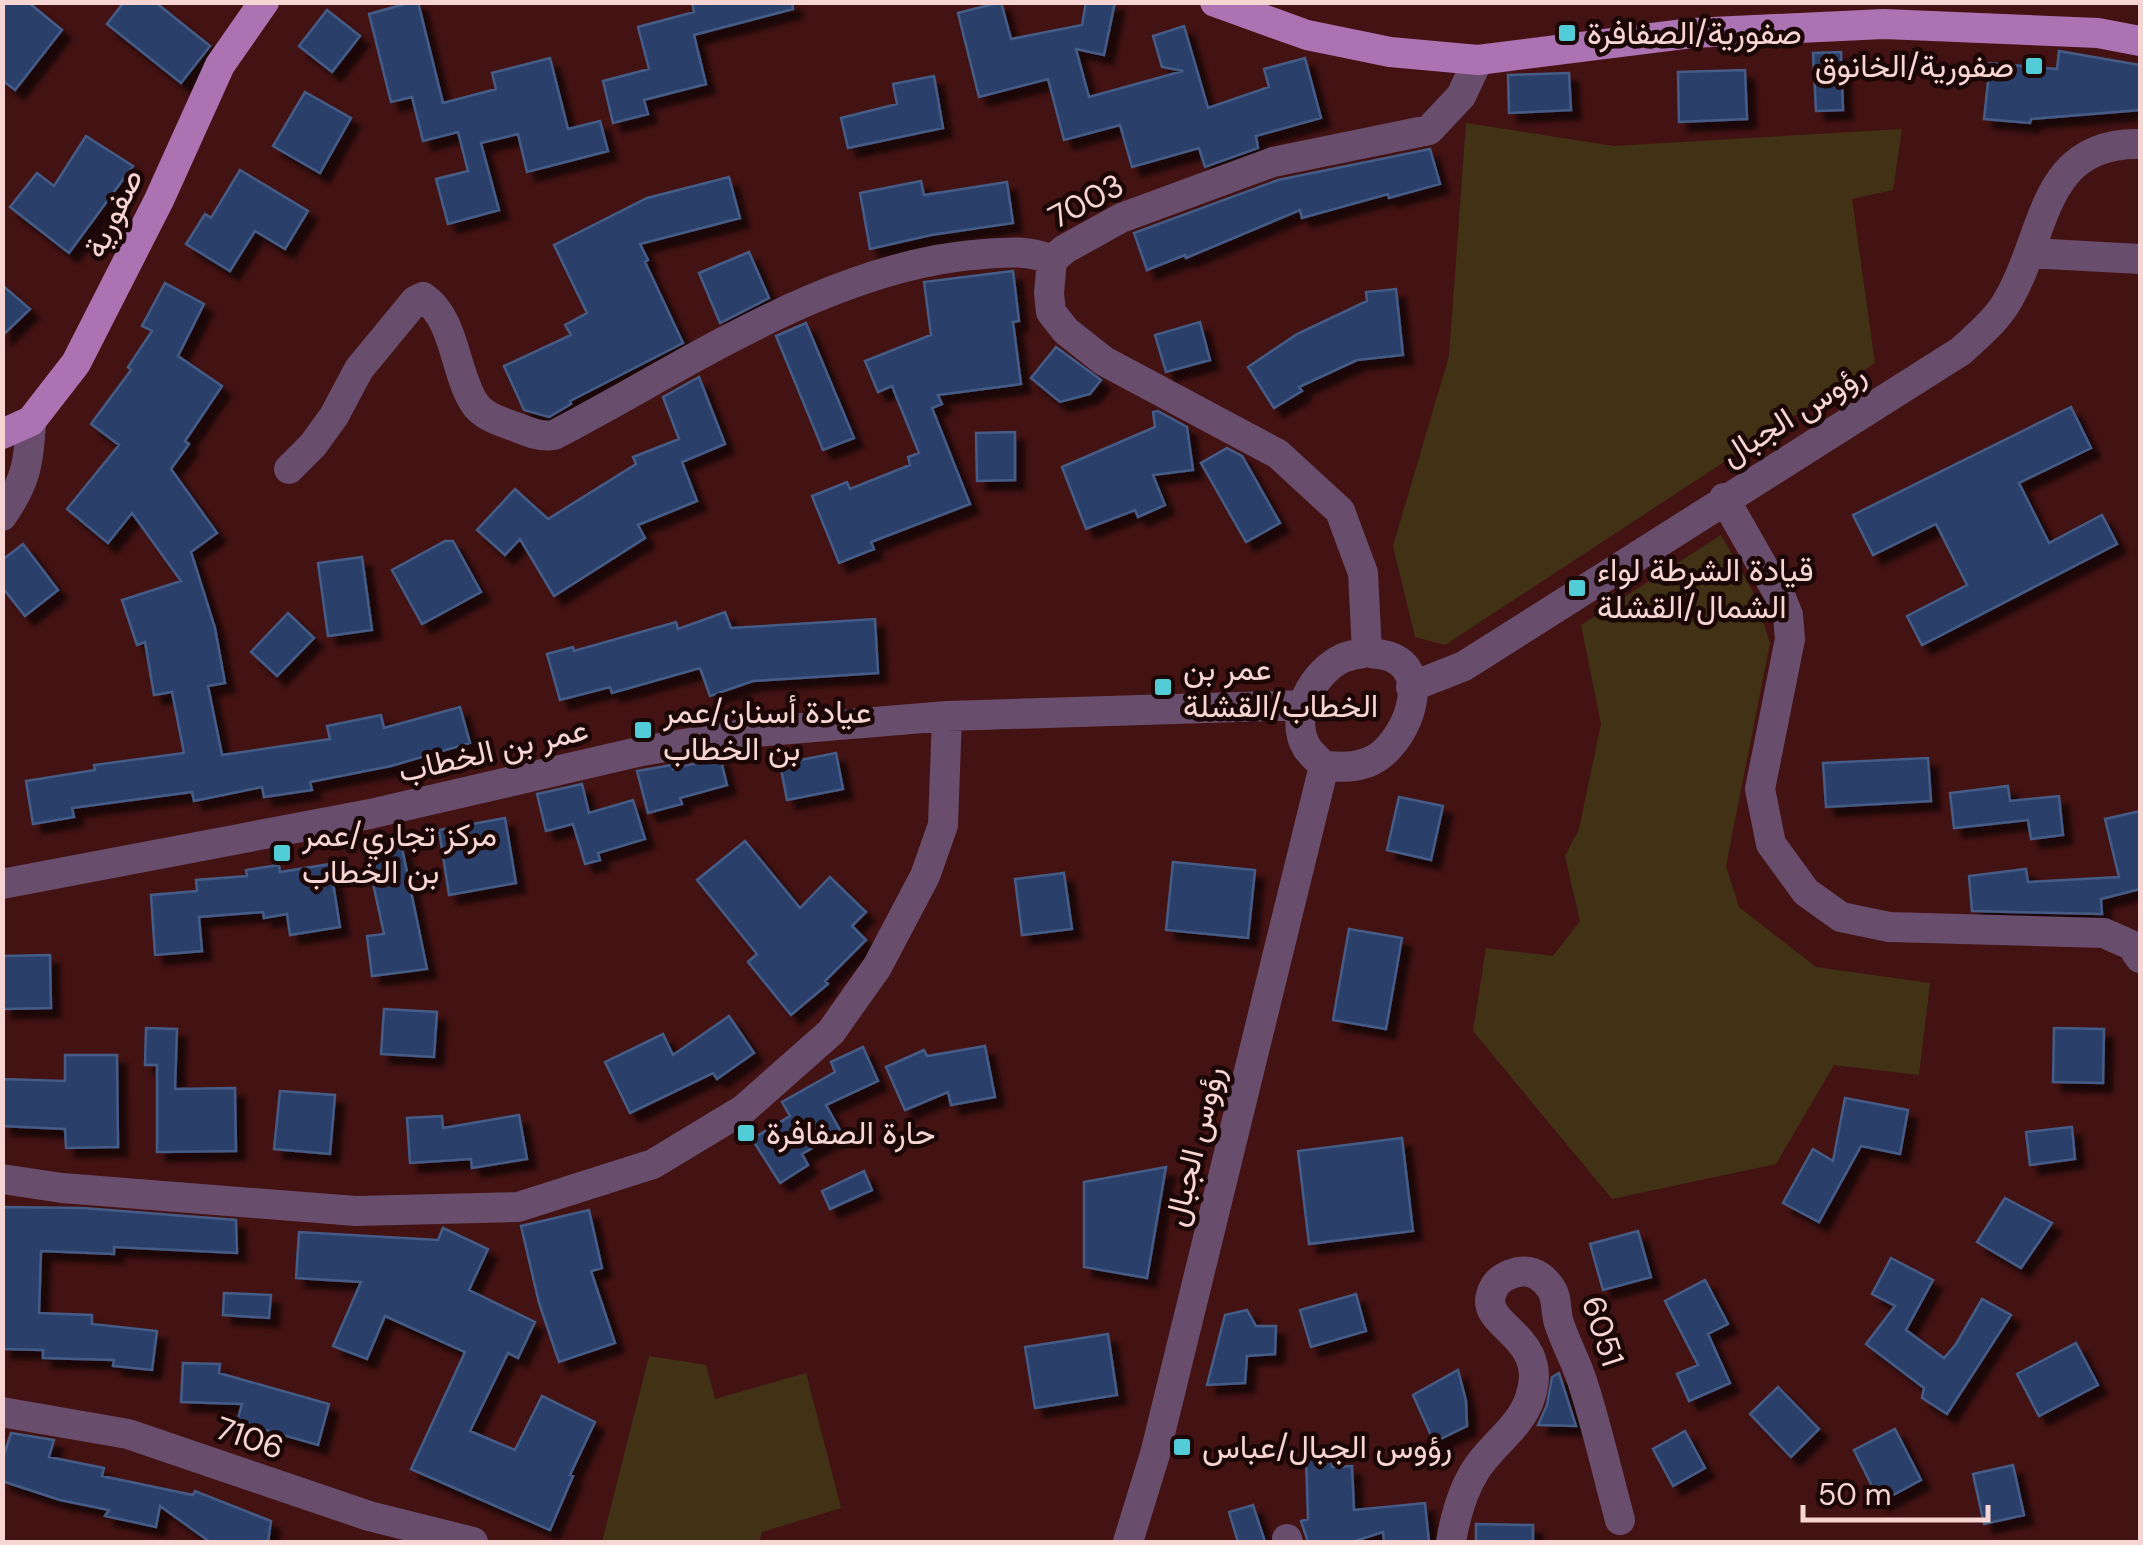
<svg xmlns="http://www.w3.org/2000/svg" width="2143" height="1545" font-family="'DM Sans',Vazirmatn,sans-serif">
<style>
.green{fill:#413215}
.building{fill:#2b406a;stroke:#455c87;stroke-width:2.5;filter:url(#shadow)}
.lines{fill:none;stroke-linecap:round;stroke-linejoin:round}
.minor{stroke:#694d6c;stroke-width:30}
.major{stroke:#ac73b3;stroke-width:30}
.poi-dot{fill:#52ccd6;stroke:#1c0707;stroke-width:4}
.labels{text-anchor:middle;stroke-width:9;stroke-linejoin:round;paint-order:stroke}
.poi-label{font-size:32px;fill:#f7d5d3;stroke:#1c0707;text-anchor:start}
.street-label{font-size:32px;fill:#f7d5d3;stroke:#1c0707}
</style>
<defs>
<filter id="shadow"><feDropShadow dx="9" dy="9" stdDeviation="2.5" flood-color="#0009"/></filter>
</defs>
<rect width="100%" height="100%" fill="#431213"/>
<path class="green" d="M1466,123L1614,146L1902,129L1893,190L1852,199L1875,363L1445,645L1415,637L1393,546L1449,356Z
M1721,535L1753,592L1770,643L1726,866L1739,907L1816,967L1930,983L1919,1075L1834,1065L1776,1164L1612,1199L1473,1031L1486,948L1553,956L1580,921L1565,856L1579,829L1601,724L1581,625Z
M649,1356L706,1365L715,1399L806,1373L841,1508L762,1532L759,1542H602Z"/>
<path class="building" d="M2,2H28L62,30L15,90L2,80Z
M124,2H155L210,46L181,83L107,24Z
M412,2H418L443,103L496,89L492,73L550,58L568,129L600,121L608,151L527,172L518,134L481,143L499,210L448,224L436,179L468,171L458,132L423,141L412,97L391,102L369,14Z
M692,2H792L793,9L694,35L706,84L644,100L648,114L613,123L603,81L649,69L638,27L694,12Z
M1001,2L1011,39L1082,25L1086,2H1115L1104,55L1076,49L1089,97L1183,71L1162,67L1153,36L1184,26L1208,108L1269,87L1264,69L1305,58L1321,118L1256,136L1258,148L1205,167L1199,148L1132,167L1120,125L1064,140L1048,79L979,97L958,13Z
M327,10L360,36L332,72L299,46Z
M2059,51L2140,65V110L2031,119L2030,123L1984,119L1990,63L2057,69Z
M1841,52L1843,110L1816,111L1813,53Z
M1745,70L1747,119L1679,122L1678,72Z
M1569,73L1571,110L1509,113L1508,75Z
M934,76L943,128L848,148L841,118L897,104L893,84Z
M305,92L351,118L320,173L273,146Z
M86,136L133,166L69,253L10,207L37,173L54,186Z
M1430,149L1440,184L1389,198L1388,194L1302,218L1300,210L1186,258L1185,255L1147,270L1134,233L1278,180Z
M240,170L308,211L285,249L255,231L230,271L186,244L205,214L211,218Z
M729,177L740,218L640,244L648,260L645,262L683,343L570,401L571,404L549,417L524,410L504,366L571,335L565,325L587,313L554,245L647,198Z
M921,181L924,195L1007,182L1013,223L931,235L870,249L860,193Z
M749,252L769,298L720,323L699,273Z
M1013,271L1019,321L1013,322L1021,384L938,395L942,404L932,408L970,504L871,542L874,549L839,563L812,496L847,482L850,489L910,465L908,457L919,453L892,386L878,392L865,361L931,335L924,282Z
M165,283L204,304L178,356L222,386L185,441L189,444L171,469L217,533L191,552L215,628L225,683L208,686L222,755L330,739L327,726L381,715L384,728L460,707L470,743L391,766L310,782L312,790L264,797L262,787L194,801L192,792L72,808L74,817L33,824L26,781L95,770L94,765L184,753L172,692L154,695L145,642L137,645L122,600L181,581L132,513L108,543L67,509L119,445L91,424L131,370L128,367L152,331L142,326Z
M2,285L30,309L2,336Z
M1396,289L1403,355L1357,360L1299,387L1302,391L1274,408L1248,367L1297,334L1367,301L1366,292Z
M1200,322L1210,360L1166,372L1155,335Z
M806,323L854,438L823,450L776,336Z
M1056,347L1101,380L1090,394L1060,402L1031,378Z
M699,377L725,444L682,462L697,501L638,525L645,538L554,596L520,539L505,555L477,530L515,489L548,519L636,464L633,457L679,439L663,397Z
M2071,407L2091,448L2019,483L2049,543L2102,515L2117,544L1922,645L1907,616L1967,585L1936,524L1873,555L1853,515Z
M1158,411L1187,427L1193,470L1153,475L1165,505L1138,517L1135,510L1086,529L1062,467L1155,427L1153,412Z
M1015,432V480L977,481L976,433Z
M1227,448L1242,456L1280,523L1246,542L1201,463Z
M445,541H453L481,592L422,624L392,570Z
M23,544L58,590L25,616L2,587V560Z
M362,557L372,630L328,636L318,563Z
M725,612L731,628L875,619L878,673L753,681L710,696L700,668L612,693L610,687L560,700L547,654L573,647L574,651L676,622L678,629Z
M288,613L314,638L277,676L251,652Z
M836,753L843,789L787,800L780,764Z
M720,757L727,785L680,798L682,804L648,813L637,771L672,765L673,769Z
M1928,758L1931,801L1826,807L1823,763Z
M582,784L589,813L633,800L645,839L598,853L600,860L585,864L573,824L546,831L537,794Z
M2008,786L2010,801L2059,796L2063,835L2031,839L2028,820L1954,828L1950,793Z
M1399,797L1443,806L1431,860L1387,850Z
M2140,811V889L2101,899L2102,914L1972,911L1969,876L2026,869L2028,882L2119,877L2105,819Z
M505,818L516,883L449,895L439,830Z
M745,841L800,908L830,877L866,912L852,926L866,940L825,981L828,984L791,1015L748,962L757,954L697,880Z
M401,843L427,969L372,976L367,936L384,934L366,851Z
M1173,862L1255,870L1248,938L1166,930Z
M330,864L340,927L290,935L287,914L264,918L263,912L199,917L202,951L155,955L151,895L197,891L196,880L247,876L246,870L279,865L280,872Z
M1064,873L1072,929L1022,935L1015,879Z
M1349,929L1402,938L1386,1029L1333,1020Z
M50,955L51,1008L3,1009V956Z
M384,1009L437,1012L434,1057L381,1054Z
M729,1016L754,1053L717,1079L713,1073L630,1113L605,1062L663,1034L673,1055Z
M146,1028L177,1029L175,1089L235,1088L236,1151L157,1152V1065H145Z
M2054,1028L2104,1029L2103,1083L2053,1082Z
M985,1046L995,1097L951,1105L948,1092L905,1110L886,1067L924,1050L927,1056Z
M863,1047L878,1081L826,1105L841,1132L802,1154L808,1165L780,1183L752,1139L790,1116L782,1102L835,1072L831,1062Z
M65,1055H117L118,1147L66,1148L65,1129L2,1126V1079L65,1081Z
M280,1091L335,1095L330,1154L274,1149Z
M1845,1098L1908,1110L1900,1154L1861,1146L1819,1222L1783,1203L1813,1149L1833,1161Z
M519,1115L527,1159L472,1168L471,1159L410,1163L407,1118L442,1116L443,1128Z
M2072,1127L2075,1159L2030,1165L2026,1132Z
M1402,1138L1413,1231L1309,1244L1298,1151Z
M1166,1167L1147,1278L1084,1267V1182Z
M864,1171L872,1190L830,1209L822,1191Z
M2005,1198L2052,1223L2021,1268L1977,1242Z
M2,1207L83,1208L236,1220L237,1253L114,1247V1254L41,1251L39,1313L92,1315V1324L157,1331L152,1370L113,1366L114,1360L43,1358V1350L2,1349Z
M589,1210L602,1268L591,1271L615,1343L559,1362L539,1303L521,1226Z
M443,1228L488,1249L469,1290L535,1322L518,1358L508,1353L470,1431L515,1450L542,1396L595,1422L570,1475L573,1476L550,1530L411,1469L465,1352L385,1316L367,1359L333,1346L361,1282L296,1278L299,1232L438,1240Z
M1638,1231L1651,1277L1603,1290L1590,1244Z
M1891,1258L1933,1280L1906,1330L1944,1358L1956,1344L1982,1299L2011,1315L1947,1414L1922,1398L1924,1388L1866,1344L1895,1306L1872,1294Z
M1705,1280L1728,1324L1708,1334L1730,1383L1689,1401L1677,1374L1698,1365L1665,1301Z
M224,1293L271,1295L269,1318L223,1315Z
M1356,1294L1366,1331L1311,1347L1300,1310Z
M1247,1310L1256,1326H1276L1275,1354L1247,1356L1245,1383L1207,1385L1225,1315Z
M1108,1334L1117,1395L1035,1408L1025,1347Z
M2076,1343L2098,1385L2039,1416L2017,1374Z
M183,1363L220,1364L219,1373L329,1404L318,1445L237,1422L242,1404L181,1402Z
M1458,1370L1466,1401L1467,1426L1434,1442L1413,1395Z
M1559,1373L1576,1426L1538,1425L1547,1405L1552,1377Z
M1778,1387L1819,1429L1791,1457L1750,1414Z
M1895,1429L1921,1480L1880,1502L1854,1450Z
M1685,1431L1705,1468L1673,1486L1653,1449Z
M11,1433L54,1440L49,1457L104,1468L102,1476L193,1495L195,1491L271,1521L268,1542H210L160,1506L156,1527L105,1516L109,1510L60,1500L2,1481V1461Z
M1331,1458L1332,1467L1352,1466L1354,1510L1425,1503L1429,1542H1384L1383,1532L1352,1542H1308L1301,1521L1308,1519L1306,1459Z
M2013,1465L2024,1515L1984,1524L1973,1474Z
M1253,1505L1265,1542H1238L1229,1512Z
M1476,1524L1533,1525V1542H1476Z"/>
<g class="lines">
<path class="minor" d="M2030,253L2140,259
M289,469L313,445L334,416L359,369L415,301L423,297C456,319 454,373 475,404C484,417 502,422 516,427C529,432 539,437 554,435C687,366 831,264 984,254C1008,252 1029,250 1052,260
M1724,498L1782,600L1788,615L1790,639L1760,789L1771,844L1806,892L1841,917L1889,927L2104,933L2131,945L2140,958
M2,516C26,482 29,462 31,421
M1367,652L1363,573L1340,511L1278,454L1104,361L1066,331L1051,312L1049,293L1052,260L1065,249L1121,218L1273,162L1429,130L1461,96L1478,60
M1367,652C1374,654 1384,654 1391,657C1435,675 1404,746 1371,761C1356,768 1341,767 1324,766C1319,761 1312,755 1307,748C1288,717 1313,672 1343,658C1350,655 1360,654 1367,652Z
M1411,687L1464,666L1961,351C1977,336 1997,320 2008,300C2047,234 2040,142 2140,144
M2,884L370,814L642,751L755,732L947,716L1303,705
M2,1179L62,1188L356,1211L518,1207L653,1164L744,1109L831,1032L877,967L925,876L943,825L947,716
M2,1412L128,1434L369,1516L473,1542
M1287,1539L1288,1542
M1128,1542L1155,1454L1324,766
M1451,1542C1455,1518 1462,1492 1475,1471C1491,1445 1520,1428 1530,1398C1551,1336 1481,1327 1491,1295C1494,1284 1500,1278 1511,1274C1527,1268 1540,1273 1550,1287C1558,1297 1555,1312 1559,1323C1566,1345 1578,1365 1584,1387C1598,1431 1608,1476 1620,1520"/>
<path class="major" d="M1215,2L1307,35L1390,52L1478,60L1692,33L1884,24L2098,33L2140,41
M2,434L31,421L76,363L159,200L220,65L264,2"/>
</g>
<g class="poi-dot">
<rect x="1557" y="23" width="20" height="20" rx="5"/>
<rect x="2024" y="56" width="20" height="20" rx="5"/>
<rect x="1567" y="578" width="20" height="20" rx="5"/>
<rect x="1153" y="677" width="20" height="20" rx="5"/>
<rect x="633" y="720" width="20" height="20" rx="5"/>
<rect x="272" y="843" width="20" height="20" rx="5"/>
<rect x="736" y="1123" width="20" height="20" rx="5"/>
<rect x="1172" y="1437" width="20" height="20" rx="5"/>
</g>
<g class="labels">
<g class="poi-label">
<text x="1587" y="44">صفورية/الصفافرة</text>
<text x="2014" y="77" text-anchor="end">صفورية/الخانوق</text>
<text x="1597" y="581">قيادة الشرطة لواء<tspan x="1597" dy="37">الشمال/القشلة</tspan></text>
<text x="1183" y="680">عمر بن<tspan x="1183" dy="37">الخطاب/القشلة</tspan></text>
<text x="663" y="723">عيادة أسنان/عمر<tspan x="663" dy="37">بن الخطاب</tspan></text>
<text x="302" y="846">مركز تجاري/عمر<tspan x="302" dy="37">بن الخطاب</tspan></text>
<text x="766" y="1144">حارة الصفافرة</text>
<text x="1202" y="1458">رؤوس الجبال/عباس</text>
</g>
<g class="street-label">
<text transform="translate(1086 201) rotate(-28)" y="11">7003</text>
<text transform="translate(113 213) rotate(-64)" y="11">صفورية</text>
<text transform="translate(1793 414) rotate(-32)" y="11">رؤوس الجبال</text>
<text transform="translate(493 750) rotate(-13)" y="11">عمر بن الخطاب</text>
<text transform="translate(1194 1146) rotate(-76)" y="11">رؤوس الجبال</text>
<text transform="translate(1603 1331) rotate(72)" y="11">6051</text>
<text transform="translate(250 1438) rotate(19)" y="11">7106</text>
</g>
</g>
<rect width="2143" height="1545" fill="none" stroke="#f7d5d3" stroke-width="10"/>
<path d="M1803 1505v15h185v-15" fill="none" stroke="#f7d5d3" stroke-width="5"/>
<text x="1818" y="1505" font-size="30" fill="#f7d5d3" stroke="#1c0707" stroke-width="8" paint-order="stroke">50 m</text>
</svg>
